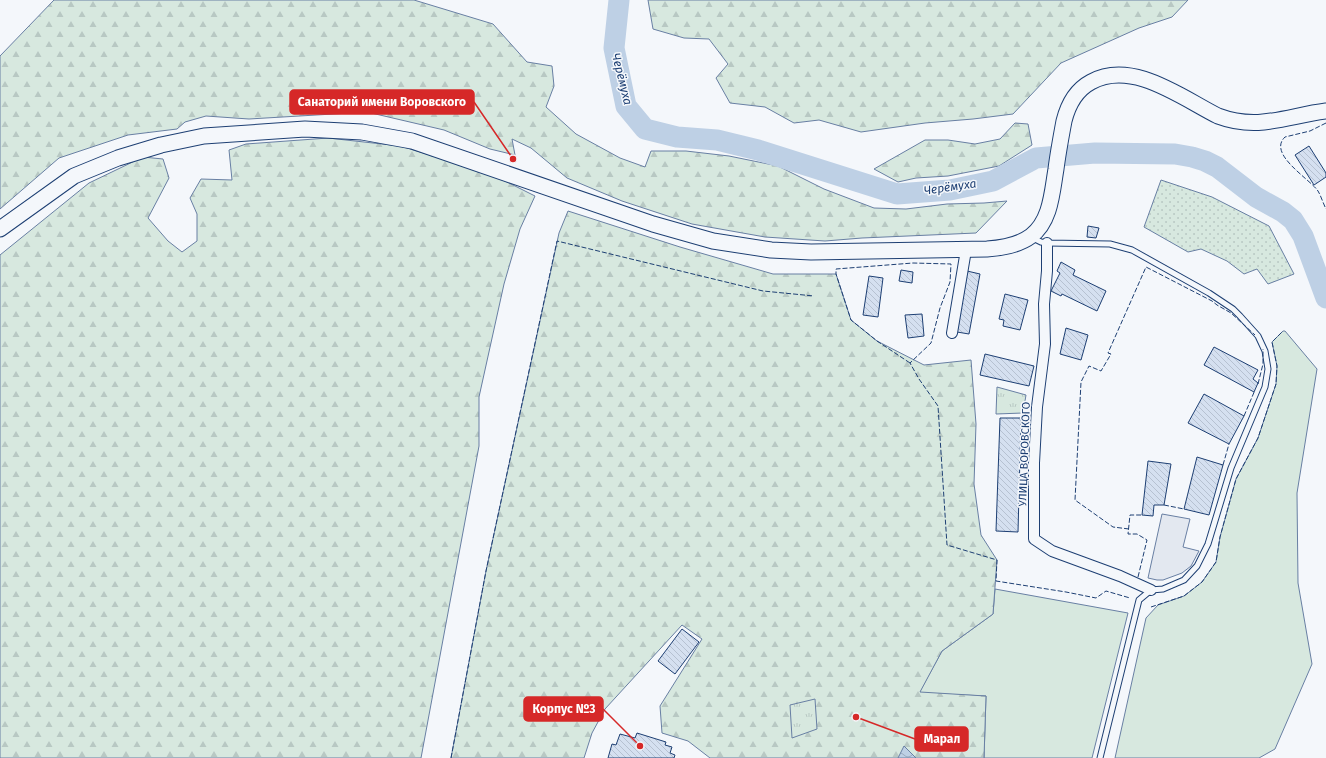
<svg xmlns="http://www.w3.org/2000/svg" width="1326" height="758" font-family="'Fira Sans',sans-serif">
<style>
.grass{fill:#d7e8df;stroke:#687fa3}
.forest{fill:url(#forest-firs);stroke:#687fa3}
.park{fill:url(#park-tufts);stroke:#687fa3}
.garden{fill:url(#garden-dots);stroke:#687fa3}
.parking{fill:#e3e8f0;stroke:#687fa3}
.water{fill:url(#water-waves);stroke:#687fa3}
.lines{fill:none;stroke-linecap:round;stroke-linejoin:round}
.river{stroke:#bed0e5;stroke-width:21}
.building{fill:url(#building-back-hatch);stroke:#1d3f73}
.lane-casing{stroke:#1d3f73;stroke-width:7}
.street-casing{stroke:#1d3f73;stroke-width:12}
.secondary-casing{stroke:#1d3f73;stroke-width:17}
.lane{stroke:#f4f7fb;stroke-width:5}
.street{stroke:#f4f7fb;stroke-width:10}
.secondary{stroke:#f4f7fb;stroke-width:15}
.fence{stroke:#1d3f73;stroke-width:1;stroke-dasharray:5 2;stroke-linecap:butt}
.labels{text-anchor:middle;stroke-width:3;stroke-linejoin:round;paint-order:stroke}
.street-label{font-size:11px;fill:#1d3f73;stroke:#f4f7fb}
.water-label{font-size:12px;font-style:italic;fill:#1d3f73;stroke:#f4f7fb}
.leader{fill:none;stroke:#d62828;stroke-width:1.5}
.callout-dot{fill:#d62828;stroke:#f4f7fb;stroke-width:1.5}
.callout{fill:#d62828;stroke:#d62828;stroke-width:1.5}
.callout-label{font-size:12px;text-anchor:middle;font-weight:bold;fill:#fff}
</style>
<defs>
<pattern id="forest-firs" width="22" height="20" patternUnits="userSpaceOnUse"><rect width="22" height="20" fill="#d7e8df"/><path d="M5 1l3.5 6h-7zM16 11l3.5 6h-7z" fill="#b8c8c3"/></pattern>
<pattern id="park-tufts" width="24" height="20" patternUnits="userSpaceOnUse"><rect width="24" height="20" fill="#d7e8df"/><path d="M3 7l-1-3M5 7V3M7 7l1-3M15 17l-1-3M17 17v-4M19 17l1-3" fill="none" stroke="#b8c8c3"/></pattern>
<pattern id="garden-dots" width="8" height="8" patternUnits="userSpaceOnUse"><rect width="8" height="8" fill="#d7e8df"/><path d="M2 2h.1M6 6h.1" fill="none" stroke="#b8c8c3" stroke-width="1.8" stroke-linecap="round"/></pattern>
<pattern id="water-waves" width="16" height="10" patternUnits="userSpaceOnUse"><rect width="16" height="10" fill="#bed0e5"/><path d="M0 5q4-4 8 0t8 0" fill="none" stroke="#9aaabe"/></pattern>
<pattern id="building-back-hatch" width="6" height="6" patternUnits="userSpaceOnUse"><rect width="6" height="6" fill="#d5e0f0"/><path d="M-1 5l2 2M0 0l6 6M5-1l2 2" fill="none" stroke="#b6c1d1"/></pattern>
</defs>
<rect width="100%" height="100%" fill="#f4f7fb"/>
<path class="grass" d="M1283,331H1285L1317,369L1297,493L1298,583L1312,664L1275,749L1259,758H1115L1146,618L1158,605L1184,596L1202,582L1216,562L1220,537L1236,479L1258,438L1276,384L1277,366L1272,342Z
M995,589L1128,613L1092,758H984L986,696L919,693L942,651L993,614Z"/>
<path class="forest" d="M54,0H414L493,24L527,62L552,66L554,86L546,107L576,134L620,158L645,167L651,151H686L729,156L778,166L824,189L874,208L906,209L947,204L984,203L1007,201L976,233L862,238L825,241L765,237L692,224L622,201L567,178L531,148L512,139L515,155L490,149L444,130L367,112L249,119L206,116L185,122L177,129L128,135L59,158L0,209V56Z
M648,0H1188L1172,17L1139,28L1061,63L1013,114L973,119L925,123L861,132L819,120L794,123L765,107L730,103L716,78L728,64L709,39L684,38L653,29Z
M1015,123L1028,124L1032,145L999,166L948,176L916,178L898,182L874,169L925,140H948L975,144L1000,139Z
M328,138L400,146L487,172L535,196L520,229L504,284L479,397V446L421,758H0V255L89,183L143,157L163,159L169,178L148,218L168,241L182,252L197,241V214L190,198L201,179L232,180L229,150L246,144Z
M568,211L680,247L773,274H836L851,320L877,341L924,365L971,360L976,424L974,484L981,535L997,560L993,614L942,651L920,692L986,696L984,758H710L688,741L662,733L660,706L702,639L682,625L605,709L592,733L584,758H451L486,571L559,233Z"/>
<path class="park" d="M997,387L1026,395L1023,413L996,414Z
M815,699L817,729L792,738L790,705Z"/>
<path class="garden" d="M1161,180L1212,197L1269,226L1294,274L1268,284L1257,269L1244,274L1227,261L1201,249L1188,252L1144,227Z"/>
<path class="parking" d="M1162,514L1190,519L1183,547L1199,551L1191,566L1182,573L1163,580H1157L1148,578Z"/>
<path class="water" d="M904,746L916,758H898Z"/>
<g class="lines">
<path class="river" d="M619,0L614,48L626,106L645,129L677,137L717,140L758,150L897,194L950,190L993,181L1036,158L1095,153L1175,154L1192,157L1205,161L1217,167L1256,197L1283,212L1293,220L1303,236L1326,298"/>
</g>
<path class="building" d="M1309,146L1326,173V177L1314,185L1295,155Z
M1088,226L1099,228L1096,238L1087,237Z
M1061,262L1075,270L1073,275L1106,291L1097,311L1062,294L1061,296L1051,291L1060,273L1057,271Z
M901,270L913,272L912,283L899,281Z
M967,271L980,274L969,334L957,332Z
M869,276L883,278L878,317L863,315Z
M1005,294L1028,300L1020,330L1003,326L1004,320L999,319Z
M922,314L924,336L908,338L905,315Z
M1066,328L1088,335L1081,360L1060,354Z
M1214,347L1258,370L1253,379L1258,383L1254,392L1204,365Z
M985,354L1034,366L1029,386L980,375Z
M1204,394L1244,416L1229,444L1188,423Z
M1000,418H1021L1018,532L996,531Z
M1197,457L1223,465L1209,515L1184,509Z
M1148,461L1171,464L1164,505H1154L1153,516L1142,515Z
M682,629L699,642L675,674L658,661Z
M637,733L666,742L665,745L672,747L670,753L675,755L674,758H608L612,744L616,745L620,734L635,738Z"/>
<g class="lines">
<g class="lane-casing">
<path id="lane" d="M1033,238L1041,242L1047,243L1110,244L1132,250L1209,293L1233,309L1240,316L1258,336L1265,351L1268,369L1265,387L1231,468L1208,544L1197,566L1184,580L1163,589L1151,590L1139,600L1100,758"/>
</g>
<g class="street-casing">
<path id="street" d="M1047,243V271L1044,304L1045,344L1037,407L1034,463V539L1052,551L1120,576L1151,590
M952,333L966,250"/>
</g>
<g class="secondary-casing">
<path id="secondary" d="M0,229L74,176L118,158L161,145L204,136L305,129L362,132L412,141L653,224L713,241L771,250L811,252L987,249C1002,248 1019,245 1031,236C1051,221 1052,192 1056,169C1058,153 1061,137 1064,121C1068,105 1076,90 1091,82C1132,59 1182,98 1218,116C1258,131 1287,116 1326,111"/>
</g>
<use href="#lane" class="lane"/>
<use href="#street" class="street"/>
<use href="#secondary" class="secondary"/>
<path class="fence" d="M1326,123L1310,131L1285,137C1267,154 1310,179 1318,191C1321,196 1323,203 1326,209
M910,363L877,341L851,320L836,274V269L913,263L951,264L950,282L940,308L931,343L910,363L919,379L938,406L947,545L997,560L996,581L1066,592L1096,598L1106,591L1130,598
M1258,384L1263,364V349
M1244,416L1255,390
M1223,465L1229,444
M1164,505L1184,509
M1129,529L1113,527L1075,500L1081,382L1089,366L1101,371L1111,354L1108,353L1146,267L1212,301L1217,305L1231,313L1255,335
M1138,577L1147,540L1137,534H1128L1130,515H1142
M1151,607L1184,596L1202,582L1216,562L1220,537L1236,479L1258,438L1276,384L1277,366L1272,342L1283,331
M451,758L486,571L557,241L763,291L814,296"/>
</g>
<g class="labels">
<g class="street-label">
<text transform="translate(1024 454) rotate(-88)" y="4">УЛИЦА ВОРОВСКОГО</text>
</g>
<g class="water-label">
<text transform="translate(622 79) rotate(76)" y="4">Черёмуха</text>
<text transform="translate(950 187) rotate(-8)" y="4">Черёмуха</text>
</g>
</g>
<path class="leader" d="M513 159L474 102M640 746L603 709M856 717L915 739"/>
<g class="callout-dot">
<circle cx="513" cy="159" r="4"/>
<circle cx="640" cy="746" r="4"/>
<circle cx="856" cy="717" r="4"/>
</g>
<g class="callout">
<rect x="290" y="90" width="184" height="24" rx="4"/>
<rect x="524" y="697" width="79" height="24" rx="4"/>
<rect x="915" y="727" width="53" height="24" rx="4"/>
</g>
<g class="callout-label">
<text x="382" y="106">Санаторий имени Воровского</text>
<text x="564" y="713">Корпус №3</text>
<text x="942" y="743">Марал</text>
</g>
</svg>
